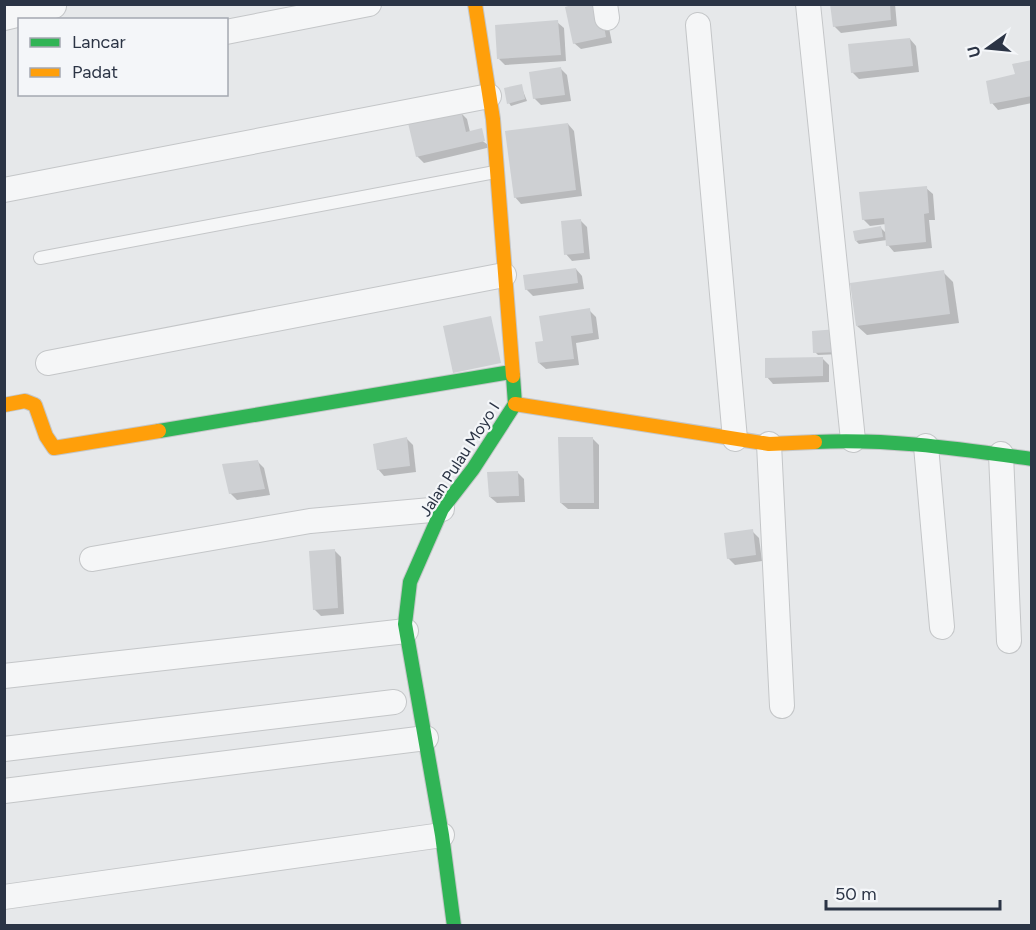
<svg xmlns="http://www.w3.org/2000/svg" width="1036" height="930" font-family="Figtree,sans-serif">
  <rect width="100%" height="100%" fill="#e6e8ea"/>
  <g fill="#0003">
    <path d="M832,4H895L897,26L841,33L834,26Z"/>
    <path d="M605,8L612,43L581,49L574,43Z"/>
    <path d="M557,22L564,28L566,61L505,65L499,59Z"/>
    <path d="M910,39L916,46L919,72L859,79L852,72Z"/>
    <path d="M1032,62V103L998,110L992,103Z"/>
    <path d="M561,69L567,75L571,101L541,105L534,98Z"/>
    <path d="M521,86L527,101L511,106L509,103Z"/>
    <path d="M460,112L467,119L470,132L491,147L424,163L417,156Z"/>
    <path d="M568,124L574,131L582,196L521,204L515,197Z"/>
    <path d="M926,188L933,194L935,220H929L932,248L894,252L888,245L887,240L859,244L856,241L881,228L887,234L886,224L870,226L863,219Z"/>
    <path d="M581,221L587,227L590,259L572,261L566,254Z"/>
    <path d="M576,269L582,276L584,289L533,296L526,289Z"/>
    <path d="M943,272L953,282L959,323L867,335L857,326Z"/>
    <path d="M589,310L596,317L599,339L576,343L579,365L546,369L539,363Z"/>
    <path d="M814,332L841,354L818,355L815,352Z"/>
    <path d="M822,358L829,365V382L773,384L767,377Z"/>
    <path d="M592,438L599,445V509H568L561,503Z"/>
    <path d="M407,439L413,445L416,472L384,476L378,469Z"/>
    <path d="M257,461L264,468L270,495L237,500L230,493Z"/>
    <path d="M517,472L524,479L525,502L497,503L490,497Z"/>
    <path d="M752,531L759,538L762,561L735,565L728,558Z"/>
    <path d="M335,551L341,557L344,614L321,616L314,609Z"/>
  </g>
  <g fill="#ced0d3">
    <path d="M575,4H600L606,37L573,44L565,7Z"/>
    <path d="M830,4H890L891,20L833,27Z"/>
    <path d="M558,20L561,55L497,59L495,25Z"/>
    <path d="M910,38L913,66L851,73L848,44Z"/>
    <path d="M1032,60V96L990,104L986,81L1015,74L1012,64Z"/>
    <path d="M561,67L565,95L533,99L529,72Z"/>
    <path d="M522,84L525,99L507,104L504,88Z"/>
    <path d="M461,110L466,132L482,128L485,141L416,157L408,123Z"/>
    <path d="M568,123L576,190L514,198L505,131Z"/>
    <path d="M927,186L929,213L924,214L926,242L886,246L884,218L862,220L859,192Z"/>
    <path d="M581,219L584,253L564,255L561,221Z"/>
    <path d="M881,226L883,237L855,241L853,231Z"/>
    <path d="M576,268L578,283L525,290L523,275Z"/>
    <path d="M944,270L950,314L856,326L850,283Z"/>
    <path d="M590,308L593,333L571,336L574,359L538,363L535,342L543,341L539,316Z"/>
    <path d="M491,316L501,363L453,373L443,326Z"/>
    <path d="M838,329L839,352L813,353L812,331Z"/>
    <path d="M823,357V376L765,378V358Z"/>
    <path d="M407,437L410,466L377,470L373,444Z"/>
    <path d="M558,437H593L594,503H560Z"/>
    <path d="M258,460L265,489L229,494L222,464Z"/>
    <path d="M518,471L519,496L489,497L487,472Z"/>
    <path d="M753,529L756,555L727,559L724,533Z"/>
    <path d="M335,549L338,608L313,610L309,551Z"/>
  </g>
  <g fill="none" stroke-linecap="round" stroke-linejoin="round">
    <defs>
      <path id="lane" d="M40,258L495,172"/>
      <g id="street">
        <path d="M605,4L607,18"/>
        <path d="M808,4L853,440"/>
        <path d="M4,18L54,6"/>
        <path d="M698,25L735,439"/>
        <path d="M226,32L369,4"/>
        <path d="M4,190L489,96"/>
        <path d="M48,363L504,275"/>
        <path d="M769,444L782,706"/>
        <path d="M926,446L942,627"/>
        <path d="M1001,454L1009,641"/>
        <path d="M92,559L310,521L442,509"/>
        <path d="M4,676L406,631"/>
        <path d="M4,749L394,702"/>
        <path d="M4,791L426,738"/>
        <path d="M4,897L442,835"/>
      </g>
      <g id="fast">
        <path d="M159,431L511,372"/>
        <path d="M815,442C888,438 960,449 1032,459"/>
        <path d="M454,926L442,835L405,624L410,582L442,509L473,469L515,404L513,376"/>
      </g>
      <g id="slow">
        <path d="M475,4L493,119L513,376"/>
        <path d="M515,404L769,444L815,442"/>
        <path d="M4,405L25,401L35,405L46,436L54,448L159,431"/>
      </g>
    </defs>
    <use href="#lane" stroke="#c4c6c8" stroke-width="14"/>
    <use href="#street" stroke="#c4c6c8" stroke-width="26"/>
    <use href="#fast" stroke="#c4c6c8" stroke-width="16"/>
    <use href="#slow" stroke="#c4c6c8" stroke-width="16"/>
    <use href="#lane" stroke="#f5f6f7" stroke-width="12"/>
    <use href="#street" stroke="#f5f6f7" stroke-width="24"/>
    <use href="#fast" stroke="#30b455" stroke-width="14"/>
    <use href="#slow" stroke="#ff9f0a" stroke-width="14"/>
  </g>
  <g text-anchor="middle" stroke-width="4.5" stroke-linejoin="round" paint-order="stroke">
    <g font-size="16" fill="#2b3445" stroke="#f4f6f9">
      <text transform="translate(459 459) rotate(-57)" y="6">Jalan Pulau Moyo I</text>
    </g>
  </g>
  <rect width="1036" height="930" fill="none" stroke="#2b3445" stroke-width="12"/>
  <rect x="18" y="18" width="210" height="78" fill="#f4f6f9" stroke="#a4a8b1" stroke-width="1.5"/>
  <rect x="30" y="38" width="30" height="9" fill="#30b455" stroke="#a4a8b1" stroke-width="1.5"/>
  <text x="72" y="48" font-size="18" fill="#2b3445">Lancar</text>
  <rect x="30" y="68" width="30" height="9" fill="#ff9f0a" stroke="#a4a8b1" stroke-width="1.5"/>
  <text x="72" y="78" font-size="18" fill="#2b3445">Padat</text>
  <g transform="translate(988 48) rotate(255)" stroke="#f4f6f9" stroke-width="4.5" paint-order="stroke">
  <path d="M0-4.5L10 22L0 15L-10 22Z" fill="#2b3445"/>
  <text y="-9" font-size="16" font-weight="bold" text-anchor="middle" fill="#2b3445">U</text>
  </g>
  <path d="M826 900v9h174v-9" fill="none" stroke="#2b3445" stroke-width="3"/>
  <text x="835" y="900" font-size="18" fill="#2b3445" stroke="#f4f6f9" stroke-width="4.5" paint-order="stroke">50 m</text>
</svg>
